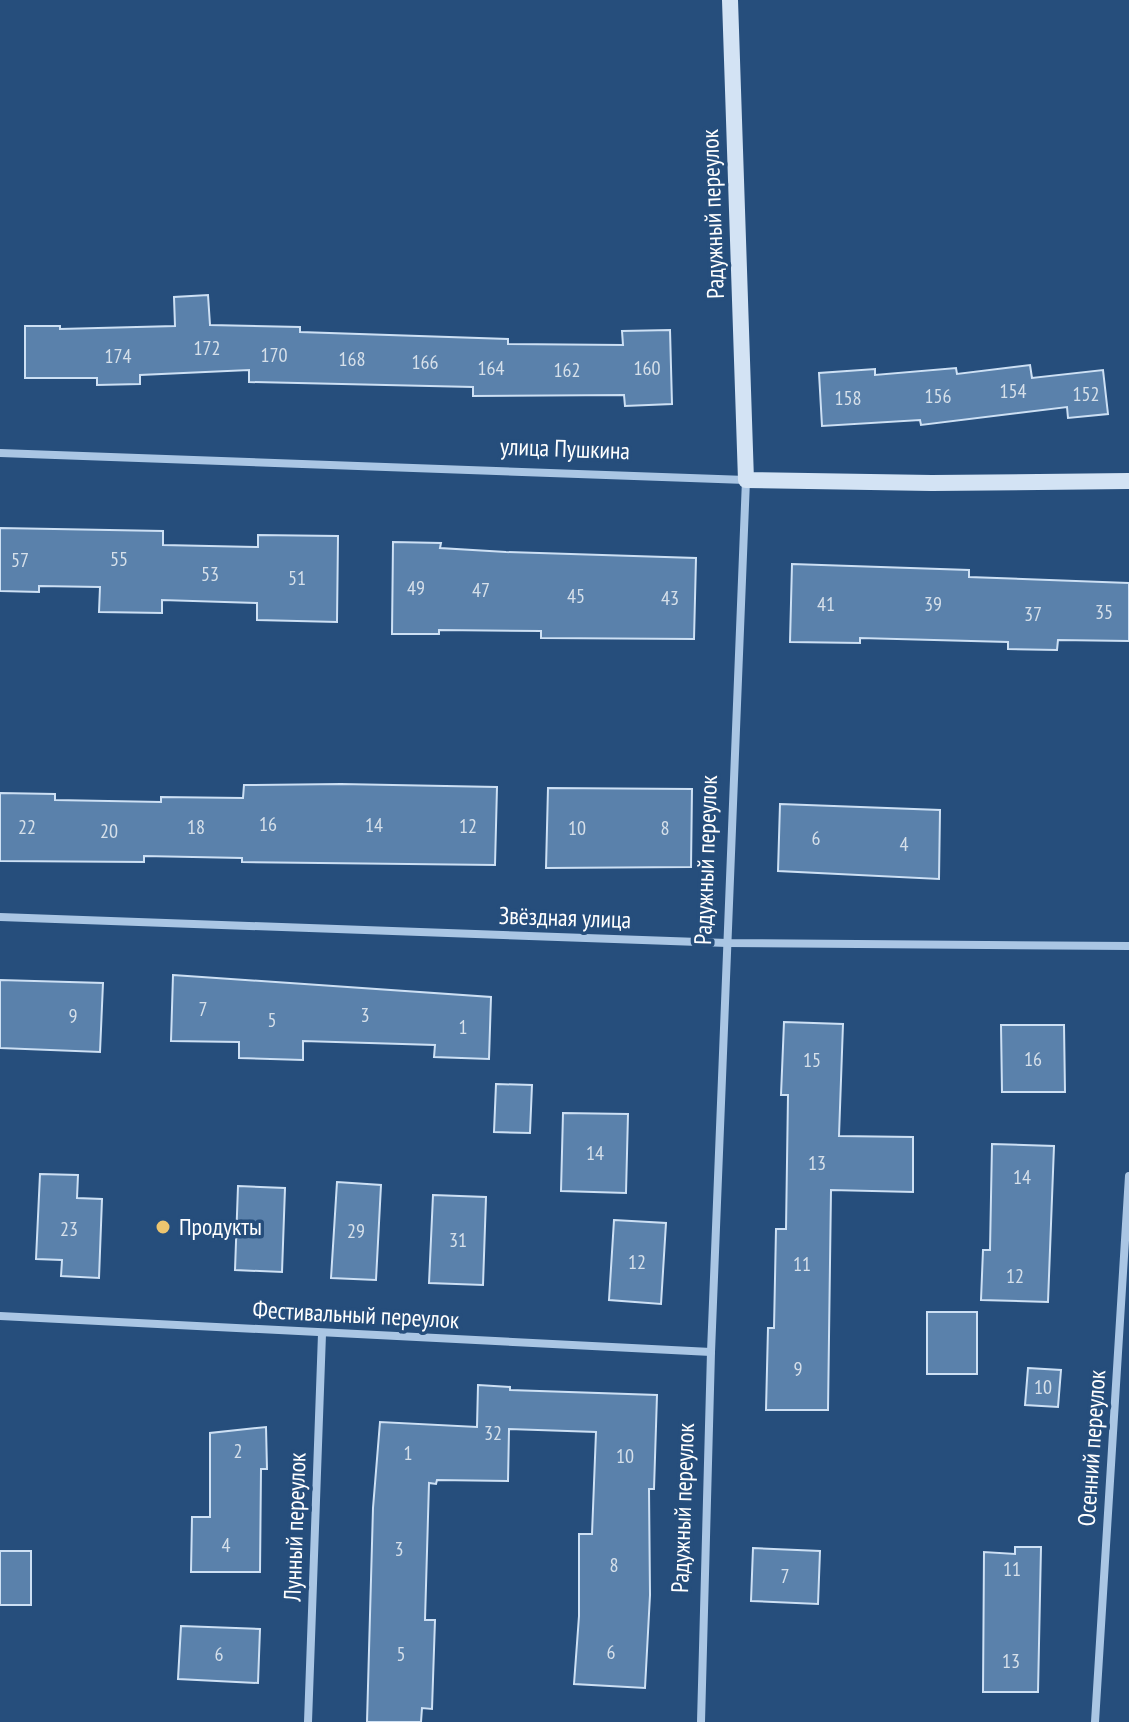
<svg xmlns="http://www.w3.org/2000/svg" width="1129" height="1722" font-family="'PT Sans Narrow',sans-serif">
  <rect width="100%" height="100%" fill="#264e7c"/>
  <g fill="#5a81ab" stroke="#cde0f4" stroke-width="2">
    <path d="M208,295L210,325L300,327V332L508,339V344L623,345L622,331L670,330L672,404L625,406L624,395L473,396V387L249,382V370L140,375V384L97,385V378H25V326H60V329L175,326L174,297Z"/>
    <path d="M1030,365L1032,378L1103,370L1108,414L1068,418L1067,407L921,425L920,420L822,426L819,373L875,369V375L956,368L957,374Z"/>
    <path d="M0,528L163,531V545L258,547V535L338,536L337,622L257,620V603L162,600V613L99,612L100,587L39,586V592L0,591Z"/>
    <path d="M393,542L441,543L440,548L506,552L696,558L694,639L541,638V631L439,630V634H392Z"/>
    <path d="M792,564L969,570V577L1129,583V641L1058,640L1057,650L1008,649V642L860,638V643L790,642Z"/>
    <path d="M341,784L497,787L495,865L242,862V858L144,856V862L0,861V793L55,794V800L161,802V797L243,798L244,785Z"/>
    <path d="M548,788L692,789L691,867L546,868Z"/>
    <path d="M780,804L940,810L939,879L778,871Z"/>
    <path d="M173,975L491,997L489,1059L434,1057L435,1045L303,1041V1060L239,1058V1042L171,1041Z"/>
    <path d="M0,980L103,983L100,1052L0,1048Z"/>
    <path d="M784,1022L843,1024L839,1136L913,1137V1192L831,1190L828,1410H766L768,1328H774L776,1229H786L788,1095H781Z"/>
    <path d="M1001,1025H1064L1065,1092H1002Z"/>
    <path d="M496,1084L532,1085L530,1133L494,1132Z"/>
    <path d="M563,1113L628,1114L626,1193L561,1191Z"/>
    <path d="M992,1144L1054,1146L1048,1302L981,1300L983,1250H990Z"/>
    <path d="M40,1174L78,1175L77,1198L102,1199L99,1278L61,1276L62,1260L36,1259Z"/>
    <path d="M337,1182L381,1185L376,1280L331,1278Z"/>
    <path d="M238,1186L285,1188L282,1272L235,1270Z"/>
    <path d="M433,1195L486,1197L483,1285L429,1283Z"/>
    <path d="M614,1220L666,1223L661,1304L609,1300Z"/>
    <rect x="927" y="1312" width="50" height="62"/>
    <path d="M1028,1368L1061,1370L1058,1407L1025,1405Z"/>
    <path d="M478,1385L510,1387V1390L657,1395L654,1489H649L650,1595L645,1688L574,1684L579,1616V1534H592L596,1432L509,1429L508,1481L437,1480L436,1484L429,1483L425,1620H435L432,1709L422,1708L421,1722H367L373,1508L380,1422L477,1427Z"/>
    <path d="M266,1427L267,1469H261L260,1572H191L192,1517H210V1433Z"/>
    <path d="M1015,1547H1041L1038,1692H983L984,1552L1015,1554Z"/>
    <path d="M753,1548L820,1551L818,1604L751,1601Z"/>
    <rect x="0" y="1551" width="31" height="54"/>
    <path d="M181,1626L260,1629L258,1683L178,1679Z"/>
  </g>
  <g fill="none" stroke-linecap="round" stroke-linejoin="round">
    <g stroke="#aac6e4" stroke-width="8">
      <path d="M0,453L746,480L711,1352L701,1722"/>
      <path d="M0,917L727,943L1129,946"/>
      <path d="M0,1316L711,1352"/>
      <path d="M308,1722L322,1334"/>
      <path d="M1095,1722L1129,1176"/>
    </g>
    <path stroke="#d3e3f4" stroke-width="16" d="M730,0L746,480L932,483L1129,481"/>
  </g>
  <circle fill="#edc56f" stroke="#264e7c" stroke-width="3" cx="163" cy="1227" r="8"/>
  <g text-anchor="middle" stroke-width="7" stroke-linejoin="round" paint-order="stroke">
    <g font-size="20" fill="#d6e0ea">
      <text x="207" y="355">172</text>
      <text x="274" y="362">170</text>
      <text x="118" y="363">174</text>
      <text x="352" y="366">168</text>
      <text x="425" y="369">166</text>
      <text x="491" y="375">164</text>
      <text x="647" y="375">160</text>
      <text x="567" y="377">162</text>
      <text x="1013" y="398">154</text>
      <text x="1086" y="401">152</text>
      <text x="938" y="403">156</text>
      <text x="848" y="405">158</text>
      <text x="119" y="566">55</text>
      <text x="20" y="567">57</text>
      <text x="210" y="581">53</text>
      <text x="297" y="585">51</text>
      <text x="416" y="595">49</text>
      <text x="481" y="597">47</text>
      <text x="576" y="603">45</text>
      <text x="670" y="605">43</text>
      <text x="826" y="611">41</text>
      <text x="933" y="611">39</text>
      <text x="1104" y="619">35</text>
      <text x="1033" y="621">37</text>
      <text x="268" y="831">16</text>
      <text x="374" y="832">14</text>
      <text x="468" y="833">12</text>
      <text x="27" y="834">22</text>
      <text x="196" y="834">18</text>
      <text x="577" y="835">10</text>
      <text x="665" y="835">8</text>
      <text x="109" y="838">20</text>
      <text x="816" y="845">6</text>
      <text x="904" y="851">4</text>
      <text x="203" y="1016">7</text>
      <text x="365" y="1022">3</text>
      <text x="73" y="1023">9</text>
      <text x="272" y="1027">5</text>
      <text x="463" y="1034">1</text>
      <text x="1033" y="1066">16</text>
      <text x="812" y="1067">15</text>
      <text x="595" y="1160">14</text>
      <text x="817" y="1170">13</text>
      <text x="1022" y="1184">14</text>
      <text x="69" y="1236">23</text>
      <text x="356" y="1238">29</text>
      <text x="458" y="1247">31</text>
      <text x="637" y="1269">12</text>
      <text x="802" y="1271">11</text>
      <text x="1015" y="1283">12</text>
      <text x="798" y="1376">9</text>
      <text x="1043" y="1394">10</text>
      <text x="493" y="1440">32</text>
      <text x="238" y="1458">2</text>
      <text x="408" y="1460">1</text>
      <text x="625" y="1463">10</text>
      <text x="226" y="1552">4</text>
      <text x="399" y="1556">3</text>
      <text x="614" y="1572">8</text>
      <text x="1012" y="1576">11</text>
      <text x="785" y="1583">7</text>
      <text x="611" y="1659">6</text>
      <text x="219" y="1661">6</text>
      <text x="401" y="1661">5</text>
      <text x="1011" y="1668">13</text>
    </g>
    <g font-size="24" fill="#fff" stroke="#264e7c">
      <text transform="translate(713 214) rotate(-92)" y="8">Радужный переулок</text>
      <text transform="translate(565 449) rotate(2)" y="8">улица Пушкина</text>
      <text transform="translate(706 860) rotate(-88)" y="8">Радужный переулок</text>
      <text transform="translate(565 918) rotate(2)" y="8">Звёздная улица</text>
      <text transform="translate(356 1315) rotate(3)" y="8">Фестивальный переулок</text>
      <text transform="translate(1092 1448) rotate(-86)" y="8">Осенний переулок</text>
      <text transform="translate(683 1508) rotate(-88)" y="8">Радужный переулок</text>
      <text transform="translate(295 1527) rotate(-88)" y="8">Лунный переулок</text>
    </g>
    <g font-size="24" fill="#fff" stroke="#264e7c" text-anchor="start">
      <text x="179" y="1235">Продукты</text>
    </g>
  </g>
</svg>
